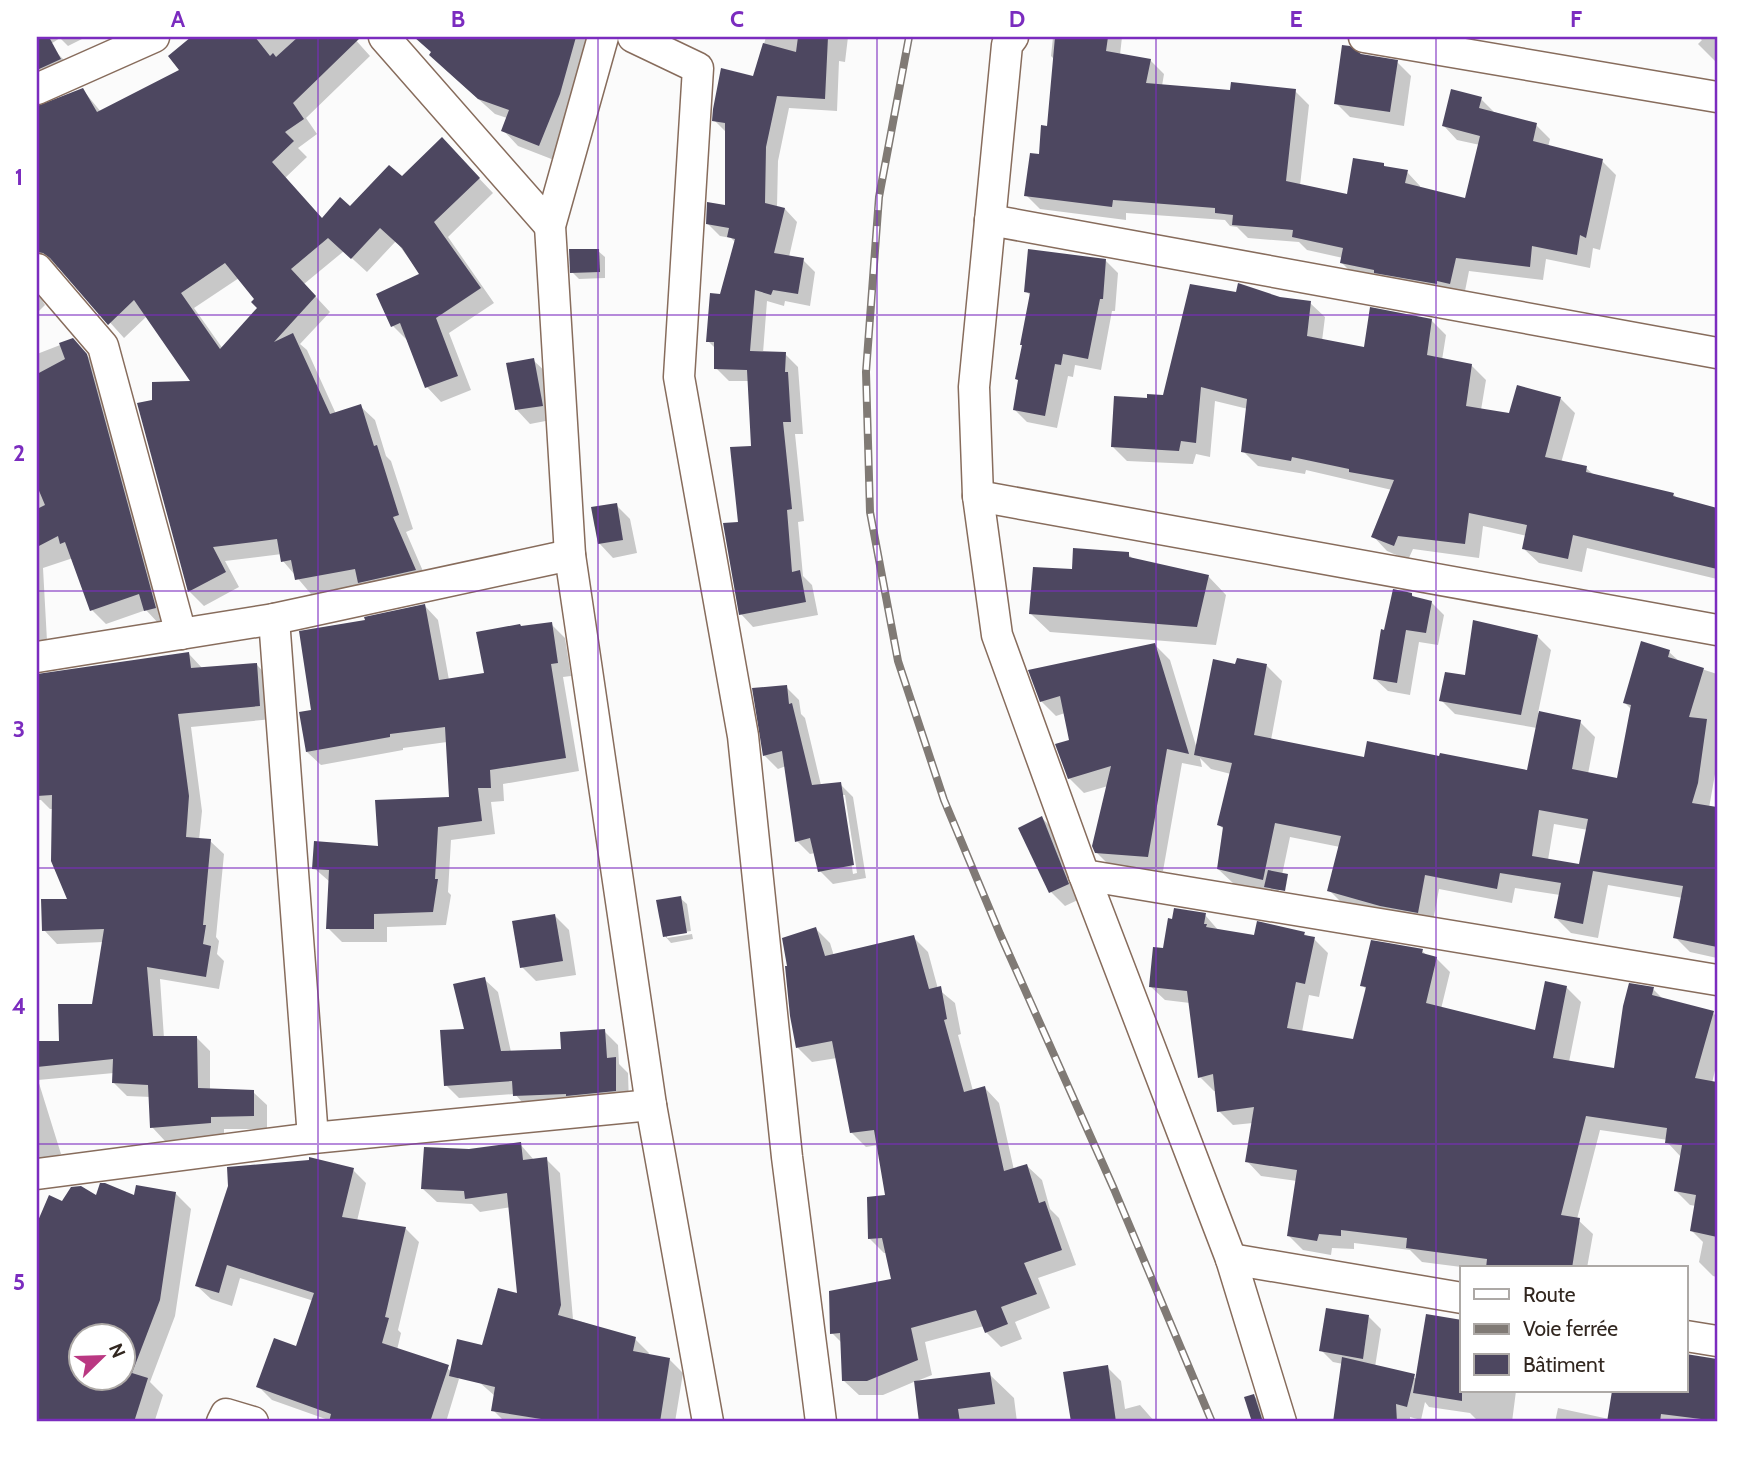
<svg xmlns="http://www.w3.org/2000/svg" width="1754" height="1459" font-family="Cabin,sans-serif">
  <rect width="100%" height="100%" fill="#fbfbfb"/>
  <g fill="#0003" fill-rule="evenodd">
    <path d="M37,37H86L68,46L60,38L37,53Z"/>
    <path d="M194,37H256L258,39L260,37H353L370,56L306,118L317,134L298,148L307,157L285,178L322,220L350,209L402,179L456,154L493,193L448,237L494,303L449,333L471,390L441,402L427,387L407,340L393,326L421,275L396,241L367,272L344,251L304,284L330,312L300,344L307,350L336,414L360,406L375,420L386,456L391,461L413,529L406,532L429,585L374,597L362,584L311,594L283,561L282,554L225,561L239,587L204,606L189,591L139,404L154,401L194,383L147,316L124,338L61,268L50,266L37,274V108L83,90L101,112L182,71L170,56ZM239,278L256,299L259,308L223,349L194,308Z"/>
    <path d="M415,37H592L554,160L518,146L503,130L507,118L495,114L446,70L433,53Z"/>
    <path d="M766,37H848L845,62L839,61L837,111L789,108L778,161L777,207L785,209L797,222L789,257L803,260L815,272L810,306L785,301L784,306L767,301L763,353L785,354L798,367L803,434H795L804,521L798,522L803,576L812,585L818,615L753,627L741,614L740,524L753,447L749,381H729L716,368V349L708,341L736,243L731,238L720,236L708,224L727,207V133L714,120L754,78Z"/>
    <path d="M1053,37H1122L1120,55L1150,60L1164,74L1162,86L1232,92L1295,91L1309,105L1300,186L1349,196L1383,165L1387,169L1407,172L1420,186V189L1466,200L1480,145L1457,140L1444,126L1481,99L1494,112L1536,125L1550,139L1548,147L1602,161L1616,175L1600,250L1593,248L1590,268L1546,259L1543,280L1469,271L1464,296L1355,276L1342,263L1343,258L1307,250L1299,242L1248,238L1237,227L1230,226L1225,220L1126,213V220L1040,209L1026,195L1049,128L1055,60L1051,56Z"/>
    <path d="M1698,37H1717V63L1698,44L1702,40Z"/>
    <path d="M55,51L69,65L37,94V66Z"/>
    <path d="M1360,56L1397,62L1411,76L1404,126L1350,117L1336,103Z"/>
    <path d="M598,251L605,257V278L579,279L572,272Z"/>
    <path d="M1106,261L1118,273L1115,311H1112L1101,370L1075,365L1073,377L1068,376L1057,428L1027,422L1014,409L1031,296L1026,291Z"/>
    <path d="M37,292L45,305L37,313Z"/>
    <path d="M1279,299L1310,303L1325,317L1322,341L1366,349L1431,320L1446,335L1442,360L1471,365L1486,380L1481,410L1511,415L1518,387L1561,399L1575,413L1561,463L1586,468L1594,475L1673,494L1677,498L1717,509V579L1587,548L1582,572L1539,563L1524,549L1527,536L1483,526L1479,558L1413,549L1408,560L1387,551L1373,536L1392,490L1306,470L1305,474L1258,466L1243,451L1248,409L1215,401L1210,457L1196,454L1193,464L1127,461L1113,447L1148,399L1164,397Z"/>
    <path d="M73,340L101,371L169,622L160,625L146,610L106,624L92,610L73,558L43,568L47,641L37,642V456L44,453L37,438V354Z"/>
    <path d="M533,360L548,374L556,419L530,424L516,409Z"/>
    <path d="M616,505L630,519L637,553L613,558L599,543Z"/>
    <path d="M1128,554L1134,560L1208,576L1226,595L1216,645L1050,632L1031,614L1074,571Z"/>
    <path d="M1411,594L1416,599L1431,602L1444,615L1438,645L1419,642L1410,695L1388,691L1374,678L1385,632Z"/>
    <path d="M425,606L438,620L449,680L486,675L522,628L551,624L565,638L571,676L563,677L579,771L503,784L504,801L491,802L495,834L451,840L448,892L451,895L446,925L387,927V942H342L328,928L330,882L314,868L380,848L451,798L447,742L403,748V750L321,765L307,752L313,711L367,622Z"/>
    <path d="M1537,636L1551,650L1538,713L1580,722L1595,737L1588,774L1618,780L1632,710L1625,703L1669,652L1680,662L1717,674V763L1709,808L1717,809V958L1690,952L1675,937L1683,898L1608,885L1598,938L1571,933L1556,918L1560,895L1515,888L1512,903L1439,889L1432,927L1344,905L1329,890L1340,847L1290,837L1278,894L1234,884L1218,869L1225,830L1219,825L1231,774L1211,769L1200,758L1202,767L1182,763L1163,871L1112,868L1096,852L1108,786L1084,793L1069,778L1071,741L1065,713L1056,716L1041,701L1155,645L1170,660L1197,749L1237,666H1267L1282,681L1271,740L1365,759L1529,773L1537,728L1455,714L1441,700L1467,677ZM1554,824L1588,830L1581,866L1548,860Z"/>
    <path d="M189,654L203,669L257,665L270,679L273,719L191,727L202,811L199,840L210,841L224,854L216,937L219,941L217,954L224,961L219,989L160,979L164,1038H197L210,1051V1090L253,1092L267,1105V1129H224V1136L165,1141L152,1127L151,1097L127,1096L113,1082L114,1073L38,1080L61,1154L37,1163V1043L61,1042L94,1006L104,942L57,944L44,930L69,901L53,809H50L41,800H37V675Z"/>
    <path d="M786,687L799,700L801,714L805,718L821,785L840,784L853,797L866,878L833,884L820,871L815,853L810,854L797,841L786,766L778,769L764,755ZM841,795H845L857,873L853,874Z"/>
    <path d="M1042,818L1056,832L1082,898L1065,906L1051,892Z"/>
    <path d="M680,898L687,904L691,931L667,935V938L692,934L693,939L671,943L665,936Z"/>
    <path d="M1205,915L1219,931L1255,937L1304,934L1314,939L1328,953L1319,997L1309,995L1302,1032L1355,1041L1367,990L1362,985L1422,951L1428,956L1436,958L1450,972L1441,1009L1536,1032L1566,987L1581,1002L1569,1062L1616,1070L1653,989L1664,1000L1713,1013L1717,1017V1062L1712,1083L1717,1084V1277L1713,1276L1699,1262L1703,1242L1692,1231L1696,1206L1690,1205L1676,1191L1681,1157L1667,1142L1668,1140L1600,1130L1577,1219L1593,1234L1587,1268H1469L1422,1262L1410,1250L1354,1243V1249L1332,1248L1331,1255L1303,1250L1289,1236L1297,1181L1261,1176L1247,1161L1253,1123L1233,1125L1219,1111L1216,1091H1214L1200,1077L1190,1003L1165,1000L1150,986L1165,950Z"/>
    <path d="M555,916L569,930L576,975L536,981L522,967Z"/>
    <path d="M816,929L830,943L834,956L913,937L928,952L938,989L955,1003L961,1034L958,1035L973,1091L985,1088L999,1103L1014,1170L1027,1166L1042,1180L1050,1209L1059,1218L1076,1265L1038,1278L1050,1308L1015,1322L1022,1339L1001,1347L986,1332L984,1326L925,1342L932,1375L917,1381L989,1374L1014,1398L1017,1422H921L916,1381L883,1395H859L844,1381L842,1343L832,1333L893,1281L887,1253H884L869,1238L887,1197L878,1145L866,1147L851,1132L837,1058L812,1062L798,1048Z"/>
    <path d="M484,979L498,992L511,1052L563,1050L604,1031L618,1045L619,1064L628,1073L629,1104L528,1109L515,1094L459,1098L446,1085Z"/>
    <path d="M520,1144L534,1160L546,1159L560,1173L573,1319L635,1339L649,1353L648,1355L669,1359L683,1373L675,1422H505L493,1410L495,1396L479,1382L519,1296L511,1207L480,1212L472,1204L437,1202L423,1189L469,1151Z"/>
    <path d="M353,1170L366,1183L357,1221L406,1229L419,1242L398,1330L401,1333L397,1350L445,1366L459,1379L446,1422H334L272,1400L258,1386L297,1349L314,1301L240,1278L232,1306L211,1299L197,1286Z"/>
    <path d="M175,1193L191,1209L175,1316L150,1382L163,1395L155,1420L163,1422H37V1227L50,1198L63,1204L96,1198ZM80,1336H122V1378H80Z"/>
    <path d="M1369,1317L1381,1329L1375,1367L1462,1391H1516L1512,1422H1479L1470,1413L1429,1407L1425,1402L1421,1420L1410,1417V1422H1335L1343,1364L1333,1362L1321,1350Z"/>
    <path d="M1686,1356L1717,1360V1422H1555L1558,1408L1609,1419L1614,1391H1686Z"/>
    <path d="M1107,1367L1121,1381L1125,1409L1140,1405L1155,1422H1053L1072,1420Z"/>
    <path d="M1254,1396L1268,1410L1271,1422H1254L1246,1398Z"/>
  </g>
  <g fill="#4d4760" fill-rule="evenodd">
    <path d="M37,37H49L61,59L37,70Z"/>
    <path d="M191,37H255L270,56L273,53L276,57L298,37H361L293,103L304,119L285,132L294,141L272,162L322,218L340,197L350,206L389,165L402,176L442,137L480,178L434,222L481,288L436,318L458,376L425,388L400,323L391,327L376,294L419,274L402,248L380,228L351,259L328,238L291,269L316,296L274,342L293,333L330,414L361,404L374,446L377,445L399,515L393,517L416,570L358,583L355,569L295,580L291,560L281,562L277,539L213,547L226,572L188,592L137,403L152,400V382L190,381L134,300L108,325L50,258L43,253L37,252V106L83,88L97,112L179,70L168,56ZM225,263L254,299L251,302L257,308L220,349L181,293Z"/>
    <path d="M414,37H576L560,94L539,146L501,131L509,110L478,99L429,55L431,52Z"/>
    <path d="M798,37H828L825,99L777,96L766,147L765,203L785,208L774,253L804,258L798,294L773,290L771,295L755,290L750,351L786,352L785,372H788L791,422H783L792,509L787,510L792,572L800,570L806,602L739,615L723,523L738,522L730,447L751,446L747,370L714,369V342H706L710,293L720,294L735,239L727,237L729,228L706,224L707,202L725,205V123L712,121L713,109L721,68L753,76L763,43L796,52Z"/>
    <path d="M1055,37H1108L1106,51L1151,59L1146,83L1230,90L1231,82L1296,89L1286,181L1347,194L1353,158L1384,163V166L1408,170L1405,183L1465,198L1480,136L1442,126L1451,89L1482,97L1479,108L1537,123L1533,141L1603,159L1586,238L1580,235L1577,255L1532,246L1530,267L1456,258L1450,284L1437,281V284L1374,273V270L1340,263L1343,248L1292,237L1293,230L1232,225L1233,215L1215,213V208L1113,200L1112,207L1024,196L1030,153L1039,154L1041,125L1047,126Z"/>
    <path d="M1342,45L1350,46L1361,54L1398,60L1390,112L1334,104Z"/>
    <path d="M569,249H599L600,272L570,273Z"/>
    <path d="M1028,249L1106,259L1103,299H1100L1088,359L1063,354L1061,365L1055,364L1045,416L1013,410L1018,380L1015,379L1022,345H1020L1030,293L1024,292Z"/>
    <path d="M1238,283L1280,297L1311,301L1307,336L1364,347L1370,307L1432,319L1427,355L1472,364L1466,406L1509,413L1517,385L1561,397L1545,457L1587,466L1586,472L1674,493L1673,496L1717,508V569L1573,535L1568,559L1522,549L1527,525L1469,513L1465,544L1398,536L1394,546L1371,537L1394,480L1349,472V469L1292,457L1291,461L1241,452L1247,399L1201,387L1196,443L1181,441L1179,451L1111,447L1114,396L1147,398V394L1163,395L1190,284L1236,292Z"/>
    <path d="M73,338L87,354L156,608L144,611L139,594L90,611L65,542L60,544L58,536L37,547V509L45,505L37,486V374L65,359L59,343Z"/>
    <path d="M534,358L543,406L515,410L506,363Z"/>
    <path d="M617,503L623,540L598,544L591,507Z"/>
    <path d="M1073,548L1129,552V557L1209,575L1197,627L1029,614L1033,567L1072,569Z"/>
    <path d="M1393,589L1412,593V596L1432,601L1426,633L1406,630L1397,683L1373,679L1381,629L1384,630Z"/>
    <path d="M425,604L439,680L484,673L476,632L520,624L521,626L552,622L558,663L551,664L566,758L490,770L491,788H478L482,821L438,827L435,879H438L433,912L374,914V929H326L329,870L312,869L314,841L378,846L375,800L449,797L445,727L390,734V737L306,752L299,712L311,710L299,631L365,620L364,617Z"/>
    <path d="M1473,620L1538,635L1521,715L1439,701L1445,672L1465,675Z"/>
    <path d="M1641,641L1670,650L1668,657L1704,668L1689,717L1707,719L1698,783L1692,803L1717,807V947L1673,938L1683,886L1593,871L1583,924L1554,918L1561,883L1500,873L1497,889L1425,875L1418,913L1380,906L1327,891L1341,836L1275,823L1263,880L1217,869L1223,827L1217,825L1232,763L1194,755L1213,659L1235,664L1237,658L1267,664L1254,735L1364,757L1367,741L1439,756L1440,753L1527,770L1539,711L1581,720L1572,769L1617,778L1631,705L1623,703ZM1539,810L1588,819L1579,864L1532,856Z"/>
    <path d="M1155,643L1189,754L1167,749L1148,857L1095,853L1092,846L1111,766L1068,779L1055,744L1069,740L1060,696L1040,702L1028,670Z"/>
    <path d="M189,652L191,668L257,663L260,706L178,714L189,796L186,837L211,839L203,925H206L203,944L211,946L206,977L147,967L153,1036H197L198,1088L254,1090V1116L211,1117V1123L150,1128L148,1085L112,1083L113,1059L37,1067V1041H59L58,1004H92L104,929L42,931L41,899H67L51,861L52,795L37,796V674Z"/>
    <path d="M787,685L789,704L792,703L812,785L841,782L854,865L818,872L810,838L795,842L782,751L763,756L752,688Z"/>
    <path d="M1042,816L1069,884L1049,893L1018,828Z"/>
    <path d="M1268,870L1288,874L1285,891L1264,887Z"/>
    <path d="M681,896L687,933L663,937L656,900Z"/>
    <path d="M1174,908L1206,913L1204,924H1207L1206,927L1254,935L1257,921L1305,932L1304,935L1315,937L1305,984L1296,982L1287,1028L1353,1039L1366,987L1360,986L1371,940L1423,949L1422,953L1437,957L1426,1003L1535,1030L1545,981L1567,986L1553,1058L1614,1068L1623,1006L1629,983L1654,987L1652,995L1714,1011L1695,1078L1717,1082V1237L1690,1231L1696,1195L1674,1191L1682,1145L1665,1143L1667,1128L1586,1116L1561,1215L1580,1218L1572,1268H1486L1487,1259L1406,1248L1407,1238L1341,1230V1236L1319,1234L1317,1241L1287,1236L1297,1170L1245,1162L1254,1107L1217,1112L1213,1074L1198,1078L1187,991L1149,987L1153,947L1163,948L1168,918L1172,919Z"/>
    <path d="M555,914L563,961L520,968L512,921Z"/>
    <path d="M816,927L825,956L914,935L929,989L941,986L947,1019L944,1020L964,1092L985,1086L1004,1171L1027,1164L1039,1203L1045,1201L1062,1250L1024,1263L1037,1294L1001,1307L1008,1324L985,1333L976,1310L911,1328L918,1360L867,1381H842L840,1333L830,1334L829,1291L891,1279L882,1238L868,1239L867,1197L885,1195L874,1130L850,1133L832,1041L796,1048L790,1016L785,966H787L782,938Z"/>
    <path d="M485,977L501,1051L561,1049L560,1032L605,1029L607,1058L616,1057V1091L566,1096V1094L513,1096L512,1081L444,1086L440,1030L464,1029L453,984Z"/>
    <path d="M521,1142L523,1160L547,1157L561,1305L558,1315L636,1337L633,1351L670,1358L660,1422H560L491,1411L495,1387L449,1376L457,1339L482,1345L498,1288L517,1293L507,1193L465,1199L464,1191L421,1189L424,1147L469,1149Z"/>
    <path d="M309,1157L354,1168L342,1217L406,1227L385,1317L389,1318L382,1343L449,1365L430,1422H329L331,1414L256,1387L274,1338L296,1346L314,1293L227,1265L219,1293L195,1286L228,1186L227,1167L309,1160Z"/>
    <path d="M100,1183H105L134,1195L136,1185L176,1192L160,1300L132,1373L148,1378L134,1422H51L37,1420V1223L49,1195L62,1201L71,1187L81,1186L96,1195ZM80,1336H122V1378H80Z"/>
    <path d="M1326,1308L1369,1315L1363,1359L1319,1351Z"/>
    <path d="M1426,1314L1462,1320V1401L1413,1393Z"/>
    <path d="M1686,1354L1717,1359V1421L1661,1414L1660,1422H1607L1612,1391H1686Z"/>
    <path d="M1342,1357L1415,1374L1407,1407L1396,1404L1397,1422H1333Z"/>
    <path d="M1108,1365L1116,1422H1071L1063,1372Z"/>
    <path d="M990,1372L995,1404L958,1409L960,1422H919L914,1381Z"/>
    <path d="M1254,1394L1263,1422H1252L1244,1397Z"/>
  </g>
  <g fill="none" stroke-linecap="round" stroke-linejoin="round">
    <defs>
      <g id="minor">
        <path d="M384,37L550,226"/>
        <path d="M603,37L550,226L570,555L651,1105L708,1422"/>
        <path d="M633,37L698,68L679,377L743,736L787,1157L821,1422"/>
        <path d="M1013,37L1007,45L974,387L978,496L997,635L1084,875L1231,1259L1281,1422"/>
        <path d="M1364,37L1717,97"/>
        <path d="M37,89L154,37"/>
        <path d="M990,220L1717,353"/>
        <path d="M37,269L103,346L181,634"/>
        <path d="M978,496L1717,630"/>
        <path d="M274,619L313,1138"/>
        <path d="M37,657L274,619L570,555"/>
        <path d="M1084,875L1717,980"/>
        <path d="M37,1174L313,1138L651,1105"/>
        <path d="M1231,1259L1462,1298"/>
        <path d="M1686,1336L1717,1341"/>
        <path d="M222,1422L226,1414L253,1422"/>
      </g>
    </defs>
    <use href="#minor" stroke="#876c5c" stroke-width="33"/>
    <use href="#minor" stroke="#fff" stroke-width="30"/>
    <defs>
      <path id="rail" d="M909,37L879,197L866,372L870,512L898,661L944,800L1000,934L1114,1189L1212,1422"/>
    </defs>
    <use href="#rail" stroke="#807a75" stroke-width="8"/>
    <use href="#rail" stroke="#fff" stroke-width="5" stroke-dasharray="16" stroke-linecap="butt"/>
  </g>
  <path fill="none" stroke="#7b2cbf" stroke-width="2" stroke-opacity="0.55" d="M318,37V1422M598,37V1422M877,37V1422M1156,37V1422M1436,37V1422M37,315H1717M37,591H1717M37,868H1717M37,1144H1717"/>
  <rect width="1754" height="1459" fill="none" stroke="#ffffff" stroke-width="77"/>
  <rect x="1460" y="1266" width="228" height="126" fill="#ffffff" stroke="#ada9a6" stroke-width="2"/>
  <rect x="1474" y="1289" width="35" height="10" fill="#ffffff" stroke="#ada9a6" stroke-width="2"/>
  <text x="1523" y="1302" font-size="21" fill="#322720">Route</text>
  <rect x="1474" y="1324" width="35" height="10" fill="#807a75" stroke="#ada9a6" stroke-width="2"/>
  <text x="1523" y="1336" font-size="21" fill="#322720">Voie ferrée</text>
  <rect x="1474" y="1354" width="35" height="21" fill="#4d4760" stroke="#ada9a6" stroke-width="2"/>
  <text x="1523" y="1372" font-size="21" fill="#322720">Bâtiment</text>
  <g transform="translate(102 1357) rotate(67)"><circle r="33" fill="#ffffff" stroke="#ada9a6" stroke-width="2"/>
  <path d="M0-5L12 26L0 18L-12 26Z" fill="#ba3882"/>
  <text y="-10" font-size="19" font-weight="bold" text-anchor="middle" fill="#322720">N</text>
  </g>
  <rect x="38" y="38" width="1678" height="1382" fill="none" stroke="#7b2cbf" stroke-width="2.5"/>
  <g font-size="23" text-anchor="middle" font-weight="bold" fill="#7b2cbf">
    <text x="178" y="27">A</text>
    <text x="458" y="27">B</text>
    <text x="737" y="27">C</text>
    <text x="1017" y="27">D</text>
    <text x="1296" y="27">E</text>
    <text x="1576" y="27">F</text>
    <text x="19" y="185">1</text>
    <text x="19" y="461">2</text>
    <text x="19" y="737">3</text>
    <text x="19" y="1014">4</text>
    <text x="19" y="1290">5</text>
  </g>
</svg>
